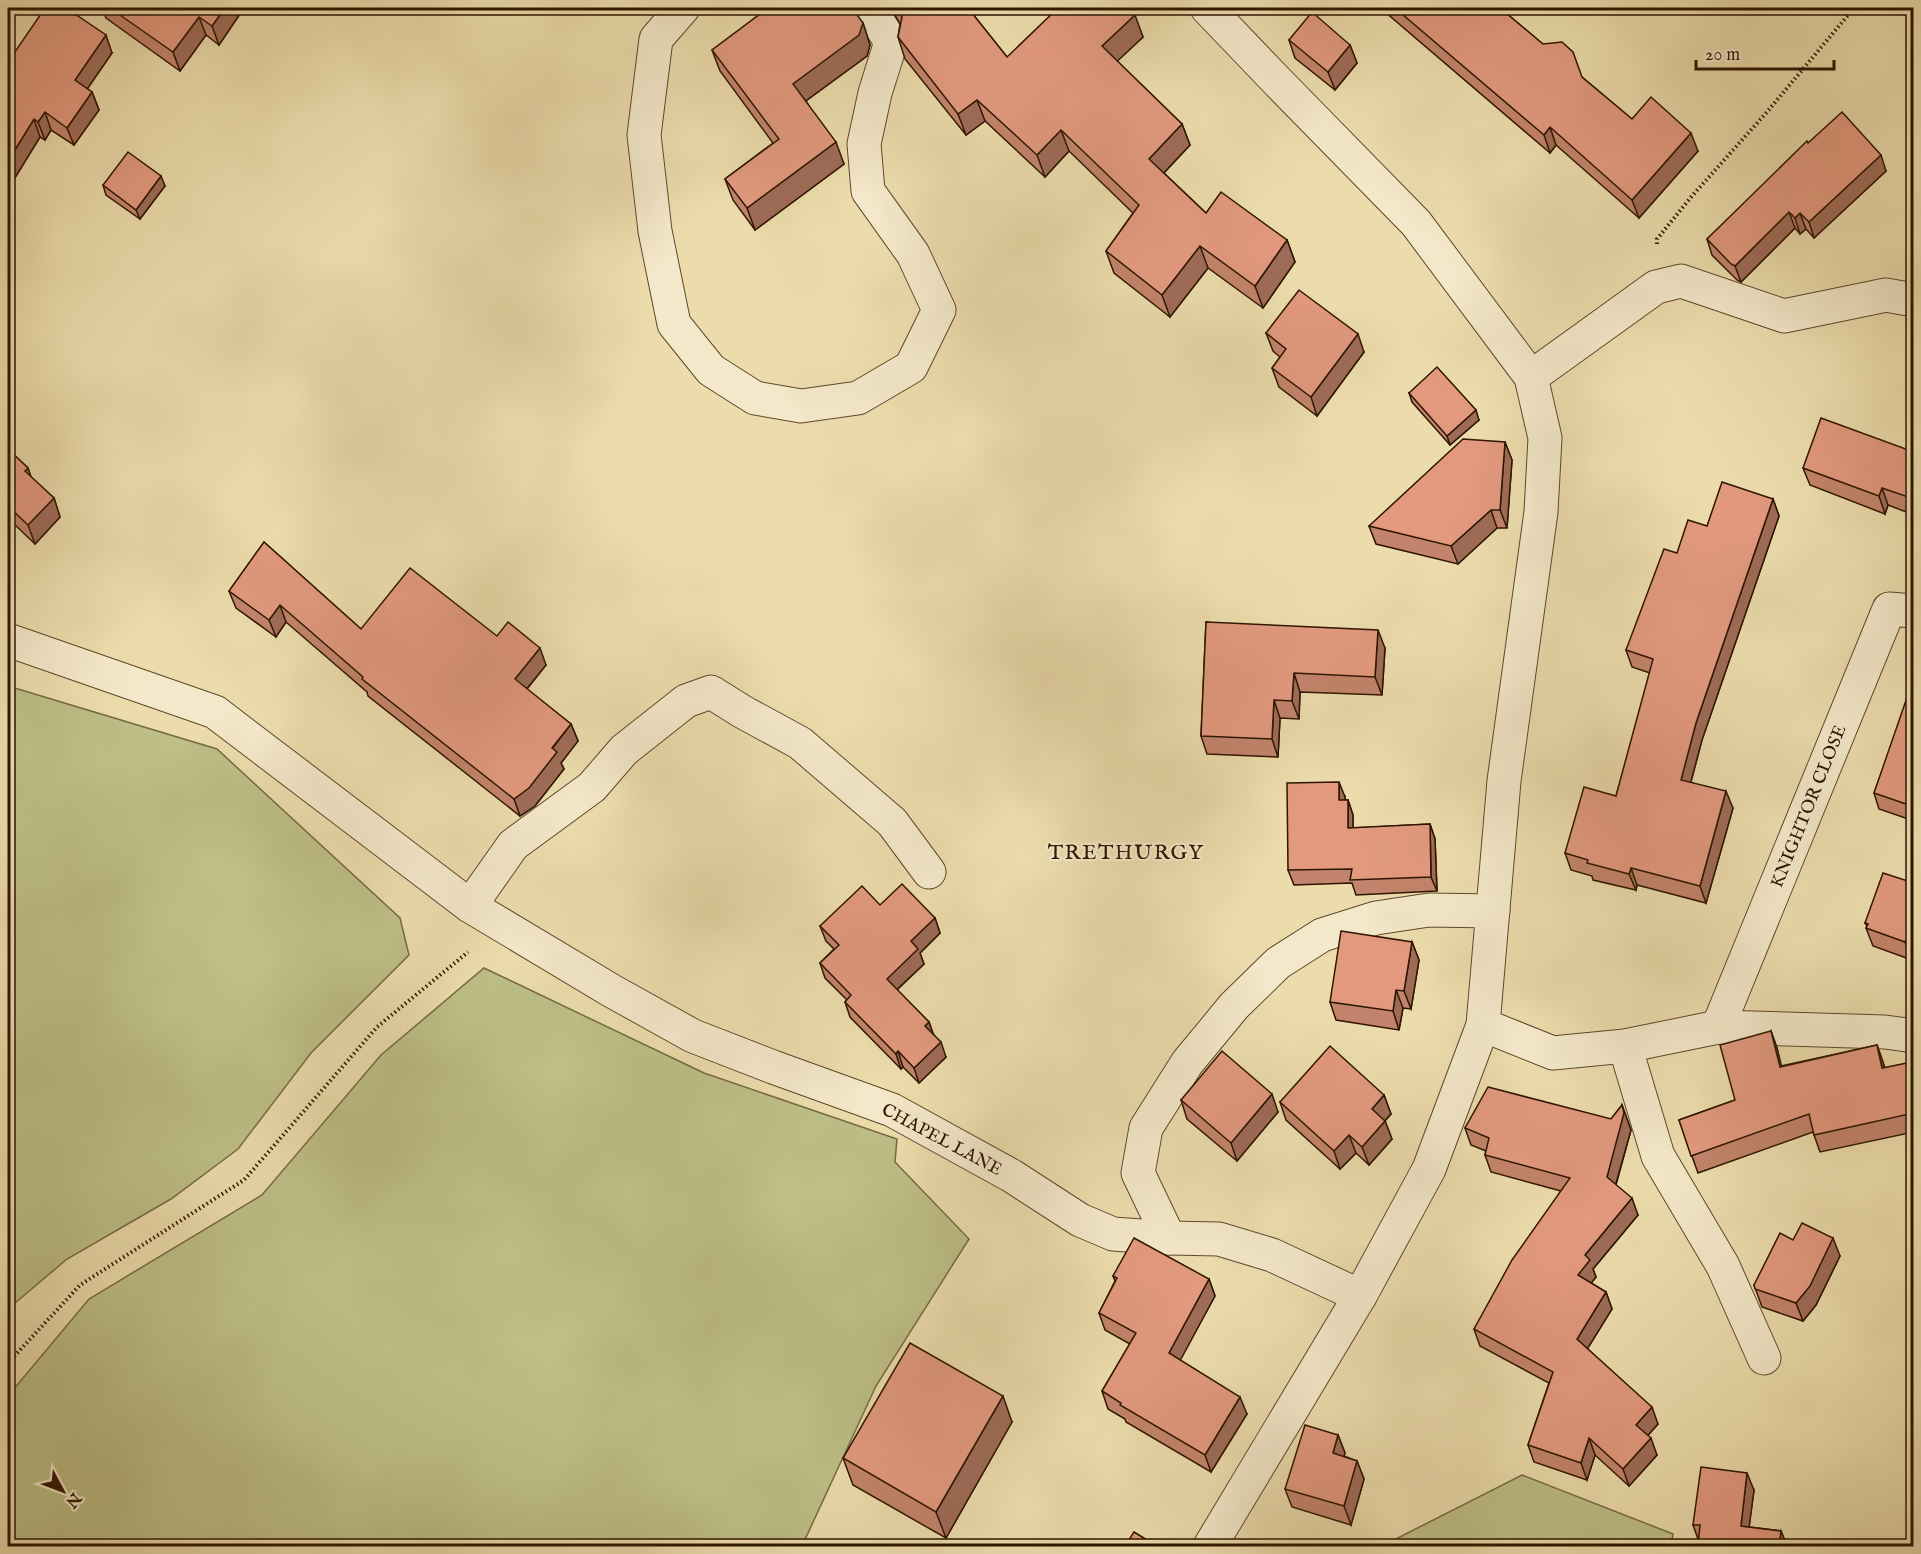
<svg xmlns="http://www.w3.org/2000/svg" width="1921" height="1554" font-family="'IM FELL English',serif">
  <rect width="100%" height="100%" fill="#ecdcac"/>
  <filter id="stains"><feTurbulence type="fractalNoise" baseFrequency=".00333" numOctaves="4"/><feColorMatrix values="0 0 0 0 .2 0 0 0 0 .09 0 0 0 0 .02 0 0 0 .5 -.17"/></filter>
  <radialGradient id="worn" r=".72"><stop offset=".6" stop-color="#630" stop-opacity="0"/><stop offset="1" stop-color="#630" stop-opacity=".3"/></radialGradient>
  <g fill="#bdbf86" stroke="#766a43" stroke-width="1.5">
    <path d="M8,686L217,749L400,918L409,955L311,1053L238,1149L171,1199L67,1259L8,1309Z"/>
    <path d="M484,968L704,1073L897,1139L895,1162L969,1239L876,1386L802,1546H8V1396L89,1299L262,1195L381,1055Z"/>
    <path d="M1522,1475L1673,1534L1671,1546H1382Z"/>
  </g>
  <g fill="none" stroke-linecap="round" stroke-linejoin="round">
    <defs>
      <g id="minor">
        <path d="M683,8L656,39L644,135L655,231L674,324L711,370L755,398L801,406L858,398L911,367L939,310L913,254L868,191L864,144L875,93L891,42L869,8"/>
        <path d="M1207,8L1276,80L1416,223L1531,377L1545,438L1541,512L1504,781L1483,1025L1429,1169L1360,1296L1210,1546"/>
        <path d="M1531,377L1656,287L1681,281L1784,316L1886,295L1914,300"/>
        <path d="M8,640L215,712L470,906L612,991L693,1036L773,1067L892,1110L1012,1176L1080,1220L1113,1234L1169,1238L1219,1239L1272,1255L1360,1296"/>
        <path d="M470,906L513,845L592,787L624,750L686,701L711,692L743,712L800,743L892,822L929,872"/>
        <path d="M1483,1025L1553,1053L1625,1046L1718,1027L1885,1032L1914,1036"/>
        <path d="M1718,1027L1889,609L1914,611"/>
        <path d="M1625,1046L1658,1156L1723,1266L1764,1358"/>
        <path d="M1169,1238L1138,1173L1146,1128L1187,1063L1234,1006L1278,963L1322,935L1376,918L1429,910L1493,911"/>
      </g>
    </defs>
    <use href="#minor" stroke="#5e472b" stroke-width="35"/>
    <g stroke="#2e1500" stroke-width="4" stroke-dasharray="1.5 3" stroke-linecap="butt">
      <path d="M1657,244V239L1692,196L1767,112L1854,8"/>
      <path d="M8,1363L80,1285L244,1180L377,1027L468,952"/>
    </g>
    <use href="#minor" stroke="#f3e8c9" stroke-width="33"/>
  </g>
  <g fill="#c2846c" stroke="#2e1500" stroke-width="1.5">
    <path d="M102,8H244L219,45L206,35L180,71L106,18Z"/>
    <path d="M891,8H968L1007,57L1141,8L1134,14L1143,37L1117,61L1182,124L1190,145L1164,173L1206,213L1287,240L1295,262L1263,308L1208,268L1170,317L1114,273L1106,251L1133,213L1069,151L1045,177L985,121L966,135L905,59L898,37L900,24Z"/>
    <path d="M1383,8H1500L1632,119L1698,151L1639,218L1556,145L1550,153L1384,11Z"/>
    <path d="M863,23L870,45L867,56L806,101L844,164L755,230L733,200L725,179L773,143L720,71L712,50Z"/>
    <path d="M1289,40L1350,45L1357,63L1335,90L1295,58Z"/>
    <path d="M112,53L87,89L92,92L99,110L74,145L51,130L45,140L40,137L8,189V62Z"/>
    <path d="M1808,143L1886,171L1814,238L1806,229L1800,234L1795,228L1741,282L1737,280L1712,255L1707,239Z"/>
    <path d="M103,185L165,186L140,219L106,195Z"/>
    <path d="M1266,333L1364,352L1317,416L1279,387L1272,368L1280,357L1273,351Z"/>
    <path d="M1409,393L1479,420L1450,445L1412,402Z"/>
    <path d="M1505,442L1512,460L1507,528H1497L1458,564L1376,544L1369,526Z"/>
    <path d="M8,449L28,468L31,477L54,498L60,517L35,544L13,523L8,528Z"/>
    <path d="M1914,452V515L1888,505L1885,514L1810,485L1803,468Z"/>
    <path d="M1773,499L1779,516L1702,740L1691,782L1733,808L1706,903L1637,885L1636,890L1593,880L1592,876L1571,870L1565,853L1616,796L1650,673L1632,667L1626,650L1677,553L1707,526Z"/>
    <path d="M264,542L361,629L497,636L546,665L527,689L571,724L578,741L561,763L564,769L535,806L520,816L368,696L367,692L286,622L276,637L236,608L229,591Z"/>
    <path d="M1206,622L1385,648L1382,695L1300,692L1299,719L1280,718L1278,757L1207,754L1201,736Z"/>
    <path d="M1914,684V821L1879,809L1874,793Z"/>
    <path d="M1345,797V800H1348L1353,815V828L1430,824L1435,839L1437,891L1356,895L1352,883L1294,885L1288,870Z"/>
    <path d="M1914,883V956L1912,960L1873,946L1866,928L1867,926L1865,923Z"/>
    <path d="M880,905L935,918L940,933L920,953L924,964L897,990L929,1022L933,1033L946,1057L919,1083L903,1067L901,1069L850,1017L845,1002L847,1000L825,978L820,963L834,949L826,941L820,926Z"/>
    <path d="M1412,942L1419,960L1411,1009L1403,1008L1399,1030L1336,1020L1330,1002Z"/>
    <path d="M1771,1031L1777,1048L1781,1066L1877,1045L1885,1068L1912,1062L1914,1065V1132L1820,1152L1813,1132L1698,1173L1679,1120L1735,1100Z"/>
    <path d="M1384,1095L1391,1114L1385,1121L1392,1139L1369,1165L1356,1153L1340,1169L1286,1120L1280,1102Z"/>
    <path d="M1181,1100L1278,1112L1237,1161L1187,1119Z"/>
    <path d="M1622,1105L1631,1130L1616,1185L1638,1215L1593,1269L1596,1277L1591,1283L1606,1292L1612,1309L1587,1349L1658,1424L1648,1435L1657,1455L1629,1486L1595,1455L1587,1480L1534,1462L1528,1445L1549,1383L1480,1346L1474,1329L1561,1191L1491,1172L1485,1155L1486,1151L1471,1145L1465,1128L1611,1119Z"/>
    <path d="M1793,1240L1840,1256L1816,1305L1803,1321L1762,1307L1754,1285Z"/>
    <path d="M1113,1276L1209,1279L1215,1296L1180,1360L1247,1414L1211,1472L1126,1422L1125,1419L1108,1409L1102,1391L1130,1344L1105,1330L1099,1313L1115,1281Z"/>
    <path d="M1012,1422L946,1538L853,1485L843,1458Z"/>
    <path d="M1338,1435L1345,1453L1344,1456L1357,1461L1364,1479L1351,1525L1292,1507L1285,1489Z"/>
    <path d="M1754,1490L1749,1527L1781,1531L1787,1546H1698V1539L1693,1525Z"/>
  </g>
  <g fill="#9e6b58" stroke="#2e1500" stroke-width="1.5">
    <path d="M225,8H244L219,45L212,26Z"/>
    <path d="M1123,8H1141L1127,21Z"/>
    <path d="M1135,15L1143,37L1110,68L1102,46Z"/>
    <path d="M199,17L206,35L180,71L173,52Z"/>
    <path d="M863,23L870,45L867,56L800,105L793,84Z"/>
    <path d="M106,35L112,53L81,98L75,80Z"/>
    <path d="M1350,45L1357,63L1335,90L1328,72Z"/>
    <path d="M92,92L99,110L74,145L67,128Z"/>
    <path d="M977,100L985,121L966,135L958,114Z"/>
    <path d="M45,112L51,130L45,140L38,122Z"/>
    <path d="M34,119L40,137L8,189V161Z"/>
    <path d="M1182,124L1190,145L1157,180L1149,159Z"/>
    <path d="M1550,127L1556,145L1550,153L1544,135Z"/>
    <path d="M1061,130L1069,151L1045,177L1037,155Z"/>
    <path d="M1691,133L1698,151L1639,218L1632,200Z"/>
    <path d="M836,142L844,164L755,230L747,208Z"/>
    <path d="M1881,155L1886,171L1814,238L1809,222Z"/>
    <path d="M161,176L165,186L140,219L136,210Z"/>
    <path d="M1789,212L1795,228L1741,282L1735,266Z"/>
    <path d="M1800,213L1806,229L1800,234L1795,218Z"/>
    <path d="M1287,240L1295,262L1263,308L1255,286Z"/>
    <path d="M1200,246L1208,268L1170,317L1162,295Z"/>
    <path d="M1358,334L1364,352L1317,416L1311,397Z"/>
    <path d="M1476,410L1479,420L1450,445L1447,436Z"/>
    <path d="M1505,442L1512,460L1507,528L1500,510Z"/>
    <path d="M28,468L34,486L25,471Z"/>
    <path d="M1882,488L1888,505L1885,514L1879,496Z"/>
    <path d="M54,498L60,517L35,544L28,525Z"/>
    <path d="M1773,499L1779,516L1702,740L1687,796L1681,780L1696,723Z"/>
    <path d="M8,509L13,523L8,528Z"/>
    <path d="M1491,510L1497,528L1458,564L1451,546Z"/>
    <path d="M280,605L286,622L276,637L269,620Z"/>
    <path d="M1378,630L1385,648L1382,695L1375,677Z"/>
    <path d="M540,648L546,665L521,696L515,679Z"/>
    <path d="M1294,673L1300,692L1299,719L1292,701Z"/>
    <path d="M1274,700L1280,718L1278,757L1272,739Z"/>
    <path d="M571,724L578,741L561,763L564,769L535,806L520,816L514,799Z"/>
    <path d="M1339,782L1345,797V815L1339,800Z"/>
    <path d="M1726,791L1733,808L1706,903L1700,886Z"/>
    <path d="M1914,791V819L1909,805Z"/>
    <path d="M1348,800L1353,815V843L1348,828Z"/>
    <path d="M1430,824L1435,839L1437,891L1431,877Z"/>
    <path d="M1631,868L1637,885L1636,890L1629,874Z"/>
    <path d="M935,918L940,933L920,953L924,964L892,994L887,979L911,941Z"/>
    <path d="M1907,938L1914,956L1912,960L1905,942Z"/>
    <path d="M1412,942L1419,960L1411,1009L1404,991Z"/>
    <path d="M1396,990L1403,1008L1399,1030L1393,1011Z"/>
    <path d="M929,1022L934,1037L925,1026Z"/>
    <path d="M1771,1031L1777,1048L1786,1084L1780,1067Z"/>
    <path d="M941,1042L946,1057L919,1083L914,1068Z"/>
    <path d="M1877,1045L1883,1062L1888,1085L1882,1068Z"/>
    <path d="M898,1051L903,1067L901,1069L896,1054Z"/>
    <path d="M1272,1094L1278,1112L1237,1161L1231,1143Z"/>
    <path d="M1384,1095L1391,1114L1379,1127L1372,1109Z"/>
    <path d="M1622,1105L1631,1130L1613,1194L1607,1177Z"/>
    <path d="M1385,1121L1392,1139L1369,1165L1362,1147Z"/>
    <path d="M1349,1135L1356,1153L1340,1169L1334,1151Z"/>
    <path d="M1632,1198L1638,1215L1593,1269L1596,1277L1584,1292L1578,1275L1585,1255Z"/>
    <path d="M1833,1238L1840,1256L1816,1305L1803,1321L1796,1303Z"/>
    <path d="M1209,1279L1215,1296L1175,1370L1169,1353Z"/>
    <path d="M1606,1292L1612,1309L1583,1356L1577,1339Z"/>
    <path d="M1003,1396L1012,1422L946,1538L936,1512Z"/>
    <path d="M1240,1397L1247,1414L1211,1472L1205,1455Z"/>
    <path d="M1652,1407L1658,1424L1642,1442L1636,1425Z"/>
    <path d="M1338,1435L1345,1453L1339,1471L1333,1453Z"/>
    <path d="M1589,1438L1595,1455L1587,1480L1581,1463Z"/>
    <path d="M1651,1438L1657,1455L1629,1486L1623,1469Z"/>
    <path d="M1357,1461L1364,1479L1351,1525L1344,1506Z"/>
    <path d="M1747,1473L1754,1490L1747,1543L1741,1526Z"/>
    <path d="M1781,1531L1787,1546H1779Z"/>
  </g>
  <g fill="#e2997e" stroke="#2e1500" stroke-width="1.5">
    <path d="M45,8H66L106,35L75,80L92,92L67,128L45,112L38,122L34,119L8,161V62Z"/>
    <path d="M110,8H225L212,26L199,17L173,52Z"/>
    <path d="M768,8H852L863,23L859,35L793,84L836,142L747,208L725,179L779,139L712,50Z"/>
    <path d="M896,8H968L1007,57L1058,8H1128L1135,15L1102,46L1182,124L1149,159L1206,213L1221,192L1287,240L1255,286L1200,246L1162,295L1106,251L1139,205L1061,130L1037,155L977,100L958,114L898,37L902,17Z"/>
    <path d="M1395,8H1500L1543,44L1562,42L1573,52L1582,77L1632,119L1651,97L1691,133L1632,200L1550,127L1544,135Z"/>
    <path d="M1312,12L1350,45L1328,72L1289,40Z"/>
    <path d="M1842,112L1881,155L1809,222L1800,213L1795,218L1789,212L1735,266L1731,264L1707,239L1807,141L1808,143Z"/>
    <path d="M128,152L161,176L136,210L103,185Z"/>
    <path d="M1299,290L1358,334L1311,397L1272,368L1286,349L1266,333Z"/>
    <path d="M1437,367L1476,410L1447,436L1409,393Z"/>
    <path d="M1821,418L1914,452V499L1882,488L1879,496L1803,468Z"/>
    <path d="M1463,439L1505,442L1500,510H1491L1451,546L1369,526Z"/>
    <path d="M8,449L28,468L25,471L54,498L28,525L8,506Z"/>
    <path d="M1722,482L1773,499L1696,723L1681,780L1726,791L1700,886L1631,868L1629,874L1587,863L1588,860L1565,853L1584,787L1616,796L1653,659L1626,650L1664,549L1677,553L1688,520L1707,526Z"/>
    <path d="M264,542L361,629L410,568L497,636L508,622L540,648L515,679L571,724L552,748L557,752L529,788L514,799L362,679L363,677L280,605L269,620L229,591Z"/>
    <path d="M1206,622L1378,630L1375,677L1294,673L1292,701L1274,700L1272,739L1201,736Z"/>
    <path d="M1912,683L1914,684V791L1909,805L1874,793Z"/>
    <path d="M1339,782V800H1348V828L1430,824L1431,877L1350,880L1352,869L1288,870L1287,783Z"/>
    <path d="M1883,873L1914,883V940L1907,938L1905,942L1866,928L1868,924L1865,923Z"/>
    <path d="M902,884L935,918L911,941L918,949L887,979L929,1022L925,1026L941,1042L914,1068L898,1051L896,1054L845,1002L851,995L820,963L839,945L820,926L862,886L880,905Z"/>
    <path d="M1341,931L1412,942L1404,991L1396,990L1393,1011L1330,1002Z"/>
    <path d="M1771,1031L1780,1067L1877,1045L1882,1068L1912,1062L1914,1068V1113L1814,1135L1809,1114L1691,1156L1679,1120L1735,1100L1720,1045Z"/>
    <path d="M1330,1046L1384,1095L1372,1109L1385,1121L1362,1147L1349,1135L1334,1151L1280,1102Z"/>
    <path d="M1222,1051L1272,1094L1231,1143L1181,1100Z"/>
    <path d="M1488,1087L1611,1119L1622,1105L1624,1113L1607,1177L1632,1198L1585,1255L1590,1260L1578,1275L1606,1292L1577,1339L1652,1407L1636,1425L1651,1438L1623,1469L1589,1438L1581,1463L1528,1445L1553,1372L1474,1329L1512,1260L1570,1178L1485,1155L1489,1138L1465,1128Z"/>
    <path d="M1802,1223L1833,1238L1810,1286L1796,1303L1755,1289L1754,1285L1780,1233L1793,1240Z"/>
    <path d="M1134,1238L1209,1279L1169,1353L1240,1397L1205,1455L1120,1405L1121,1403L1102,1391L1136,1333L1099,1313L1117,1278L1113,1276Z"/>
    <path d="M910,1343L1003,1396L936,1512L843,1458Z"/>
    <path d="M1305,1425L1338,1435L1333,1453L1357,1461L1344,1506L1285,1489Z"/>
    <path d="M1701,1467L1747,1473L1741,1526L1781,1531L1779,1546H1698L1700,1525H1693Z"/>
    <path d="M1134,1532L1157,1546H1125Z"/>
  </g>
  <g text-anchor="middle" stroke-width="4.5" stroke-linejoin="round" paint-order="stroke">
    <g font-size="18" fill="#2e1500" stroke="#f3e8c9">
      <text transform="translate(1808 806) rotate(-68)" y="6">KNIGHTOR CLOSE</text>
      <text transform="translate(942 1139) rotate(28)" y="6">CHAPEL LANE</text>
    </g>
    <g font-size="21" letter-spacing="1.5" fill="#2e1500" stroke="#f3e8c9">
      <text x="1126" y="859">TRETHURGY</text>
    </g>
  </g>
  <rect width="1921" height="1554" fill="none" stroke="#ecdcac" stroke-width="30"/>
  <rect x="9" y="9" width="1903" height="1536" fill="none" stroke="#2e1500" stroke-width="3"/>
  <rect x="15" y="15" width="1891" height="1524" fill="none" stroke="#2e1500" stroke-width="1.5"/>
  <g transform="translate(63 1491) rotate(131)" stroke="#f3e8c9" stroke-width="4.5" paint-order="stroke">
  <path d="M0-4.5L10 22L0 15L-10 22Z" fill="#2e1500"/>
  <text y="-9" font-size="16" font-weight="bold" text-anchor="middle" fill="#2e1500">N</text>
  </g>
  <path d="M1696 60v9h138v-9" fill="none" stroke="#2e1500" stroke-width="3"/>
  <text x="1705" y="60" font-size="18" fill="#2e1500" stroke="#f3e8c9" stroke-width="4.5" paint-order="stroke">20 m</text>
  <rect width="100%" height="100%" filter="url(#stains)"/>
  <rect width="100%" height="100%" fill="url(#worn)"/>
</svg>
